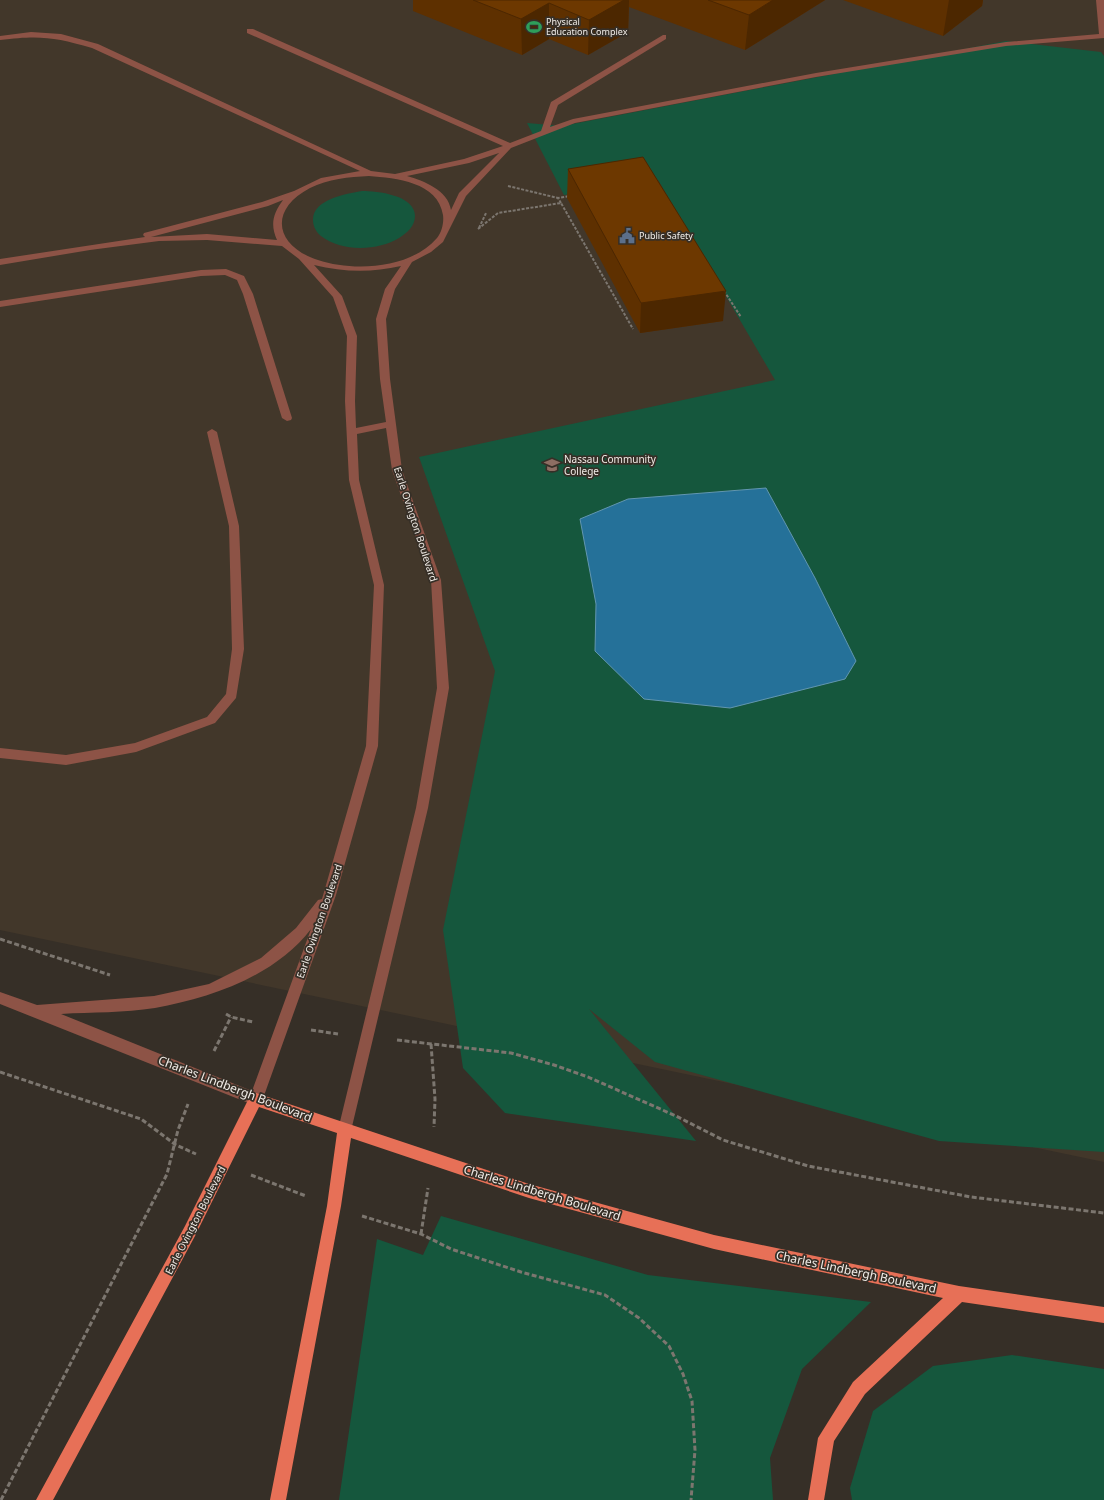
<svg xmlns="http://www.w3.org/2000/svg" width="1104" height="1500" font-family="'Noto Sans',sans-serif">
  <rect width="100%" height="100%" fill="#362f27"/>
  <path fill="#42372a" d="M0,0H1104V1162L0,930Z"/>
  <g fill="#15573d">
    <path d="M1006,41L1101,52L1104,56V1152L939,1141L655,1062L589,1009L696,1141L505,1113L463,1068L443,930L495,671L419,457L775,380L658,180L564,195L527,123L562,126Z"/>
    <path d="M362,191C377,191 415,195 415,216C415,226 407,233 399,238C378,251 341,252 321,236C316,232 313,226 313,220C313,199 346,194 362,191Z"/>
    <path d="M441,1216L648,1275L871,1302L802,1369L770,1458L773,1500H339L377,1239L423,1255Z"/>
    <path d="M1012,1355L1104,1369V1500H852L850,1488L873,1411L933,1366Z"/>
  </g>
  <path fill="#257199" stroke="#6296b0" d="M766,488L815,578L856,661L845,679L730,708L644,699L595,651L596,604L580,519L628,499Z"/>
  <g fill="none" stroke-linecap="round" stroke-linejoin="round">
    <g stroke="#7c766f" stroke-width="2" stroke-dasharray="3 1.5" stroke-linecap="butt">
      <path d="M508,186L558,198"/>
      <path d="M561,203L558,198L570,196"/>
      <path d="M479,228L486,213"/>
      <path d="M478,229L498,213L561,203L633,329"/>
      <path d="M724,291L741,317"/>
    </g>
    <g stroke="#7c766f" stroke-width="3" stroke-dasharray="5 2.5" stroke-linecap="butt">
      <path d="M0,939L110,975"/>
      <path d="M226,1014L231,1017L253,1022"/>
      <path d="M311,1030L338,1034"/>
      <path d="M397,1040L511,1053L554,1065L588,1077L676,1116L723,1140L808,1166L971,1197L1104,1213"/>
      <path d="M431,1044L435,1099L434,1127"/>
      <path d="M214,1051L231,1017"/>
      <path d="M0,1072L141,1119L176,1145L196,1154"/>
      <path d="M251,1175L306,1196"/>
      <path d="M362,1216L421,1234L451,1249L521,1272L605,1295L639,1318L669,1346L683,1374L692,1401L695,1450L691,1500"/>
      <path d="M421,1234L428,1188"/>
      <path d="M1,1500L167,1174L178,1130L188,1104"/>
    </g>
    <g fill="#8d5346" fill-rule="evenodd">
      <path d="M1096,0H1104V38L1006,46L816,77L575,123L511,148L466,196L443,242L431,252L412,262L395,289L386,319L390,379L402,470L441,580L449,688L428,808L350,1135L345,1137L340,1135L338,1130L416,808L437,688L431,580L392,470L386,428L357,434L359,480L384,585L378,746L336,895L261,1104L256,1105L251,1104L0,1004V992L37,1005L154,996L209,984L261,958L296,928L318,900L322,899L366,746L374,585L349,480L345,401L347,336L333,297L299,259L282,246L207,240L159,241L90,250L0,265V259L145,237L143,235L144,233L262,202L294,191L321,178L360,171L92,48C55,37 39,35 0,40V36L31,32L61,34L98,44L371,171L395,174L464,159L503,146L247,33V29H253L510,143L541,131L551,102L663,35H666V39L558,105L550,127L573,119L816,73L1006,42L1099,34ZM499,153L459,193L451,210C448,190 424,181 407,176L469,163ZM369,176C396,178 438,182 443,215C444,222 442,232 437,238C410,269 354,272 318,260C275,246 268,210 310,188C328,179 349,177 369,176ZM283,200C273,214 270,224 277,240L207,234L151,237L268,206ZM314,265C343,272 371,273 401,266L385,289L376,319L380,379L386,422L356,428L355,401L357,336L342,296ZM311,929L252,1091L61,1014C92,1012 124,1013 155,1008C211,998 275,976 311,929Z"/>
      <path d="M226,269L244,276L253,294L292,418L291,420L287,421L282,418L243,294L237,280L225,275L201,276L0,307V301L201,270Z"/>
      <path d="M212,429L217,432L239,526L244,649L236,698L215,723L136,752L66,765L0,758V748L66,755L135,743L207,717L226,694L232,649L229,526L207,432Z"/>
    </g>
    <path fill="#e77057" fill-rule="evenodd" d="M256,1093L529,1184L714,1235L959,1286L1104,1307V1323L962,1302L865,1394L834,1441L824,1500H808L818,1438L853,1382L943,1298L714,1249L529,1198L351,1138L341,1206L286,1500H270L327,1206L337,1133L259,1107L195,1236L53,1500H36L185,1226L251,1094Z"/>
  </g>
  <g fill="#5e3000">
    <path d="M413,0H825L745,50L629,7L628,32L588,55L549,39L522,55L413,11Z"/>
    <path d="M843,0H983L982,6L943,36Z"/>
    <path d="M568,169L723,321L640,333L567,198Z"/>
  </g>
  <g fill="#4c2700">
    <path d="M604,0H629L628,32L588,55L589,20Z"/>
    <path d="M773,0H825L745,50L749,15Z"/>
    <path d="M949,0H983L982,6L943,36Z"/>
    <path d="M549,3V39L522,55L521,19Z"/>
    <path d="M726,291L723,321L640,333L641,303Z"/>
  </g>
  <g fill="#6d3800" stroke="#4c2700">
    <path d="M473,0H624L589,20L549,3L521,19Z"/>
    <path d="M708,0H773L749,15Z"/>
    <path d="M643,157L726,291L641,303L568,169Z"/>
  </g>
  <defs>
    <symbol id="stadium-bare" viewBox="-9 -9 18 18"><path d="M0-5a6.5 5 0 1 0 0 10a6.5 5 0 1 0 0-10ZM-3.5-1.8h7v3.6h-7Z" fill="#2e9e5b" stroke="#362f27" stroke-width="2.5" paint-order="stroke"/></symbol>
    <symbol id="civic-bare" viewBox="-9 -9 18 18"><path d="M-.6-6.5H3V-4.5H.6V-3L4-1V1h2V6H-6V1h2V-1L-.6-3ZM-1.2 2.5V6h2.4V2.5Z" fill="#5c6f8a" stroke="#362f27" stroke-width="2.5" paint-order="stroke"/></symbol>
    <symbol id="university-bare" viewBox="-9 -9 18 18"><path d="M0-5L7-2L0 1L-7-2ZM-4 1L0 2.5L4 1V4Q0 6-4 4Z" fill="#8d6e63" stroke="#362f27" stroke-width="2.5" paint-order="stroke"/></symbol>
  </defs>
  <g fill-rule="evenodd">
    <use href="#stadium-bare" x="523" y="16" width="22" height="22"/>
    <use href="#civic-bare" x="616" y="225" width="22" height="22"/>
    <use href="#university-bare" x="541" y="454" width="22" height="22"/>
  </g>
  <g text-anchor="middle" stroke-width="3.5" stroke-linejoin="round" paint-order="stroke">
    <g font-size="9" fill="#f1ece7" stroke="#362f27" text-anchor="start">
      <text x="546" y="25">Physical<tspan x="546" dy="10">Education Complex</tspan></text>
      <text x="639" y="239">Public Safety</text>
    </g>
    <g font-size="10" fill="#f1ece7" stroke="#362f27" text-anchor="start">
      <text x="564" y="463">Nassau Community<tspan x="564" dy="12">College</tspan></text>
    </g>
    <g font-size="10" fill="#f1ece7" stroke="#362f27">
      <text transform="translate(416 524) rotate(72)" y="4">Earle Ovington Boulevard</text>
      <text transform="translate(319 921) rotate(-71)" y="4">Earle Ovington Boulevard</text>
      <text transform="translate(195 1220) rotate(-63)" y="4">Earle Ovington Boulevard</text>
    </g>
    <g font-size="12" fill="#f1ece7" stroke="#362f27">
      <text transform="translate(235 1089) rotate(21)" y="4">Charles Lindbergh Boulevard</text>
      <text transform="translate(542 1193) rotate(17)" y="4">Charles Lindbergh Boulevard</text>
      <text transform="translate(856 1272) rotate(12)" y="4">Charles Lindbergh Boulevard</text>
    </g>
  </g>
</svg>
